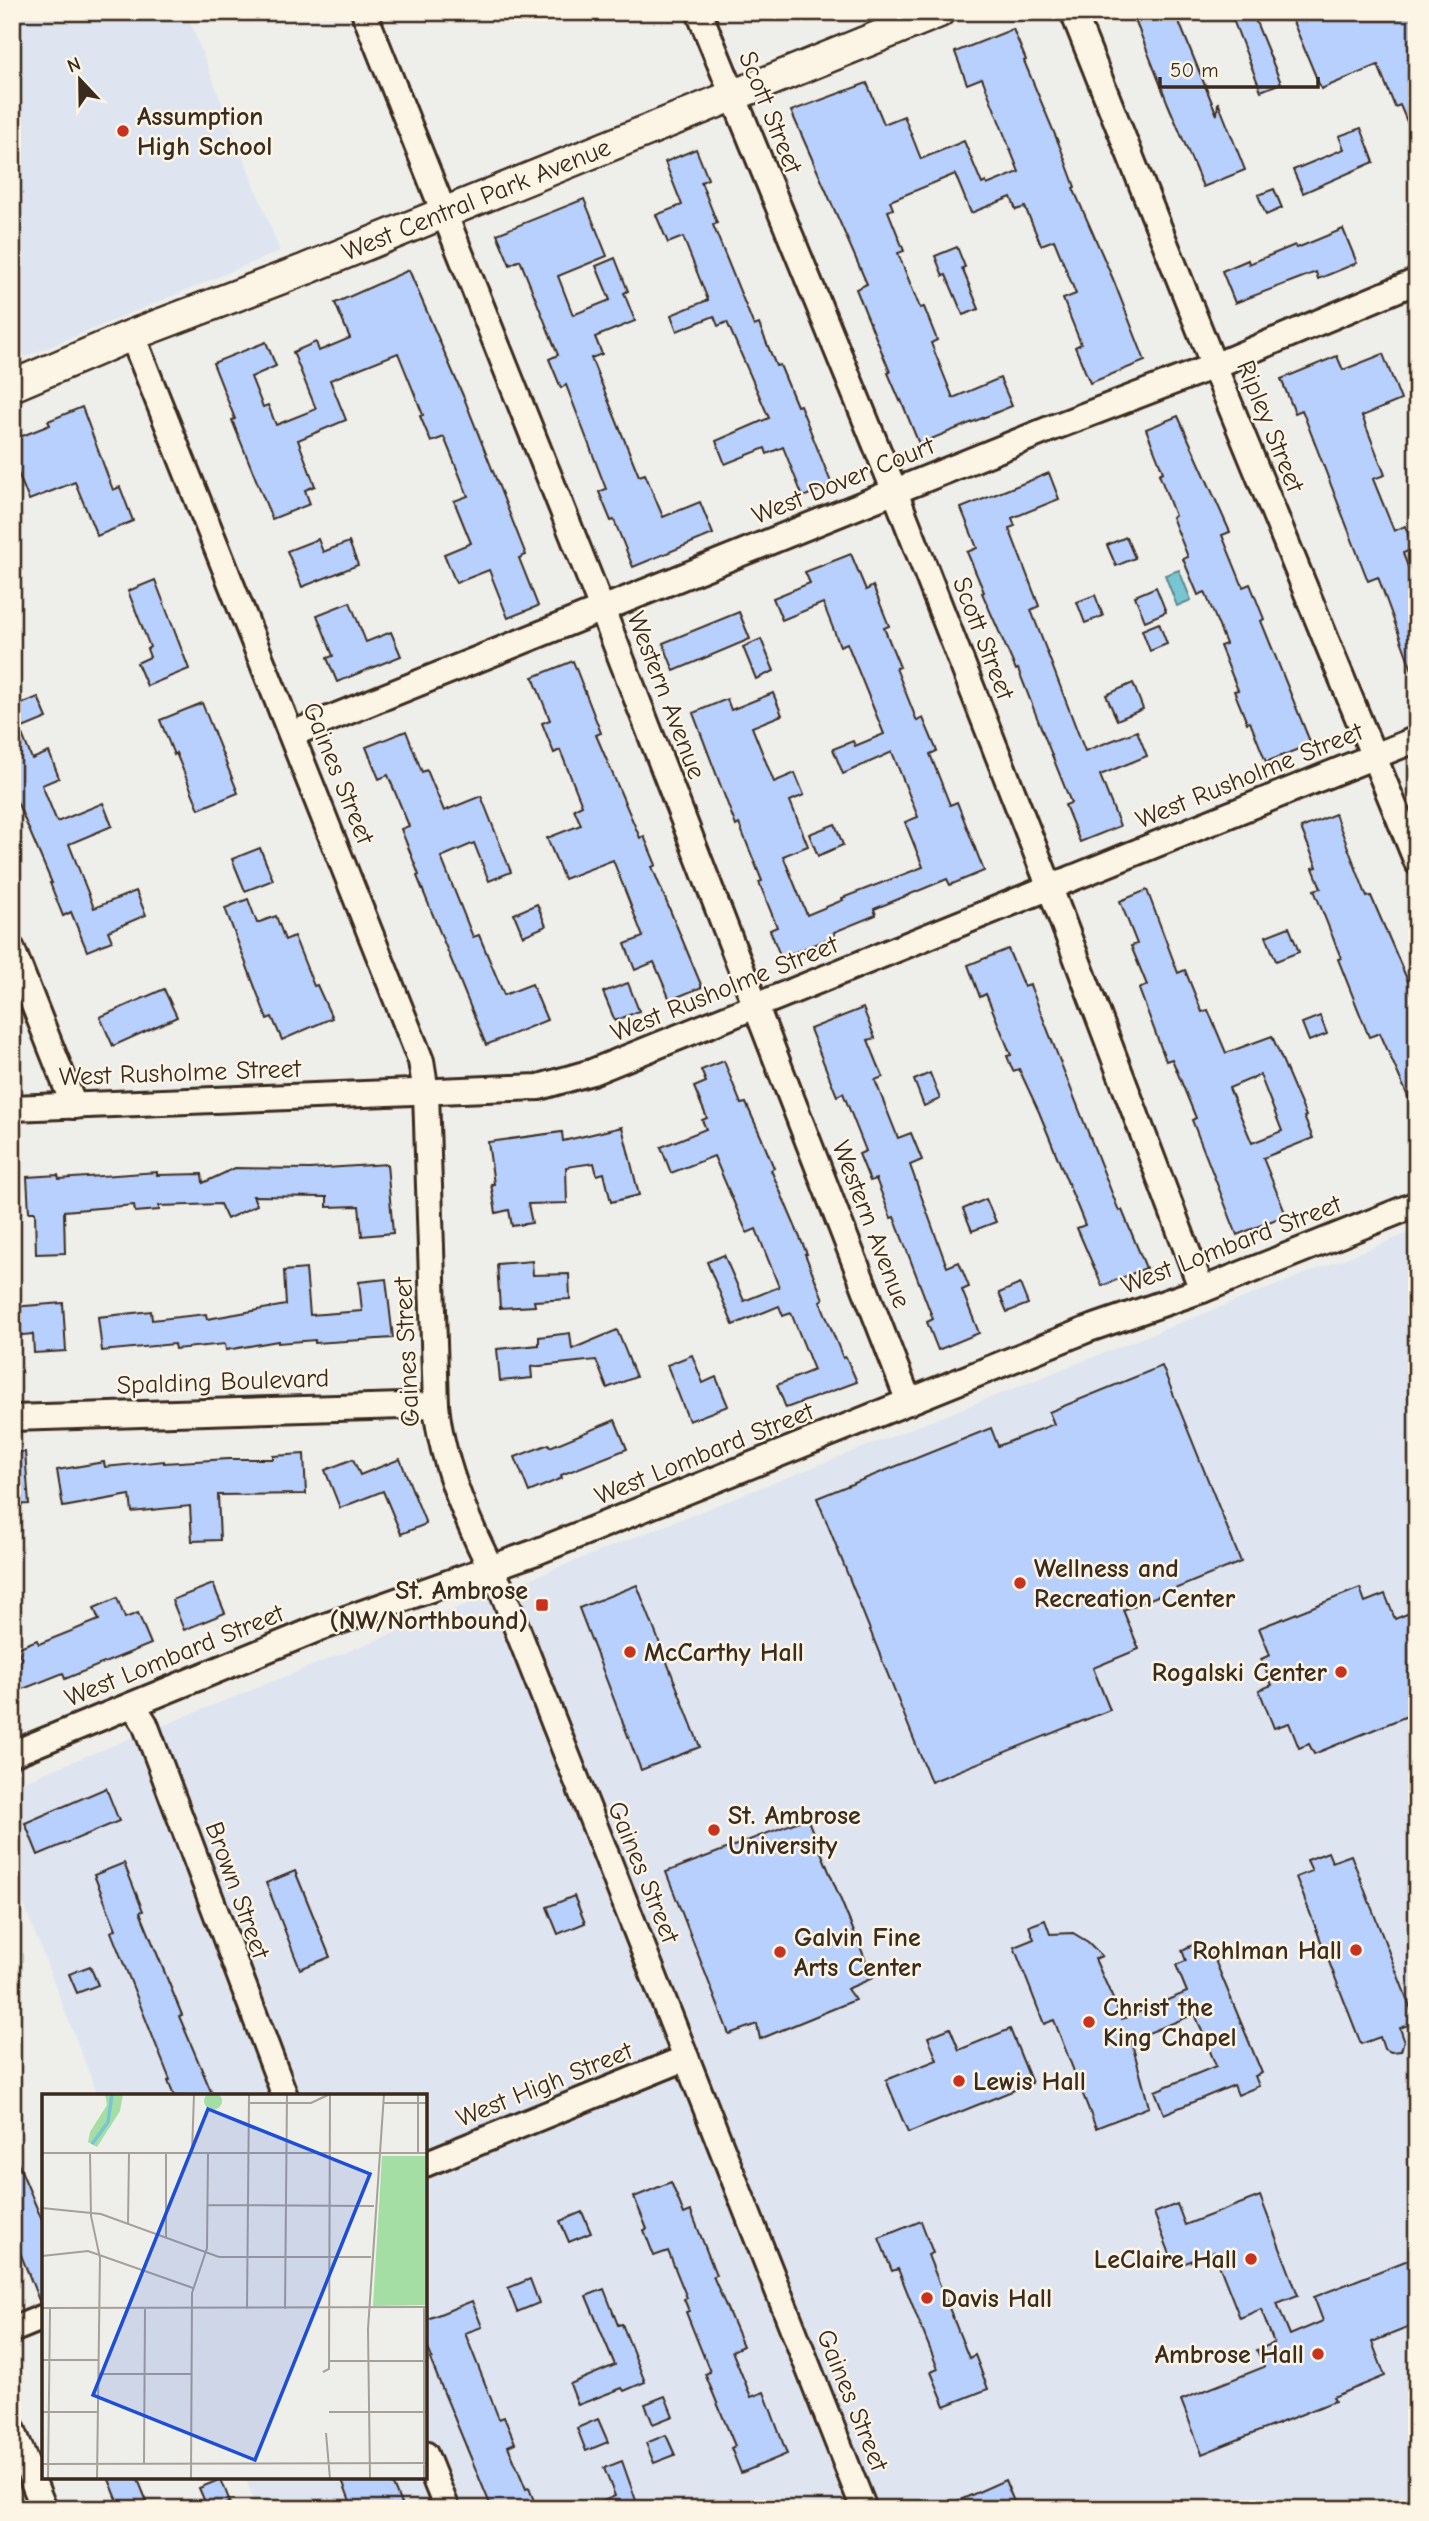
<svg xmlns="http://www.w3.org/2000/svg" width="1429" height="2521" font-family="'Comic Neue',sans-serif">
  <rect width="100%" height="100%" fill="#eeeeea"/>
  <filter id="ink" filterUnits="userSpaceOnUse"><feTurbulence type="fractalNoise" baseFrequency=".0143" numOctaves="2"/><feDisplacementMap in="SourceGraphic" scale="14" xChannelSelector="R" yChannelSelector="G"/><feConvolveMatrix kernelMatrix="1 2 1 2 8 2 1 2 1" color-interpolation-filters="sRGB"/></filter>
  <g filter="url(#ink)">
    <g fill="#dee5f0">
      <path d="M12,12H186L280,251L25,357L12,324Z"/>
      <path d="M1417,1230V2509H257L245,2477H425V2096H98L12,1874V1786L524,1581Z"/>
    </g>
    <path fill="#77c6d3" stroke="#5f888b" stroke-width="2" d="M1179,570L1191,600L1177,606L1165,575Z"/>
    <g fill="#b8d0fe" stroke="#3b2a1e" stroke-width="2" fill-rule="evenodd">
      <path d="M1132,12H1175L1217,115L1218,102L1245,170L1203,187L1168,104Z"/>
      <path d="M1230,12H1252L1281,83L1261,91Z"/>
      <path d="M1289,12H1417V145L1400,105L1395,107L1378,65L1321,89Z"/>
      <path d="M1013,29L1026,60L1024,61L1061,149L1075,187L1073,188L1113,279L1145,361L1090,383L1075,347L1081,344L1063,299L1076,294L1054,240L1041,245L1025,207L1016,210L1011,197L971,213L955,174L890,201L893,209L888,211L904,251L898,253L920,308L924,307L937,340L931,343L953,398L1000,378L1012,406L919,444L901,400L900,401L888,373L890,372L856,289L867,284L791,111L867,83L884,124L904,116L921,159L964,141L982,184L986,182L987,185L1019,172L982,78L967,84L955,52Z"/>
      <path d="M1361,128L1374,162L1303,193L1293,170L1344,149L1339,136Z"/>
      <path d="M696,149L708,179L701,182L717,223L713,225L754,326L759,324L776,366L780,365L797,406L800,405L832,485L803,497L783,447L767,454L765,448L725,464L716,441L769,418L727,322L718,326L714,316L677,331L671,315L708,300L683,237L668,243L656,215L682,205L665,162Z"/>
      <path d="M1274,189L1282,208L1266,215L1258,195Z"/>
      <path d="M584,199L607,256L558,276L573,315L610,300L596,266L615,258L628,291L624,293L635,321L595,337L602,354L591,358L639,476L645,474L663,517L700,502L713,534L633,567L614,520L611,521L599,492L606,489L566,385L561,388L549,359L558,355L520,260L510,265L497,234Z"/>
      <path d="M1343,229L1357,263L1318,279L1316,272L1235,303L1222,271L1248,260L1249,264L1295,245L1297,248Z"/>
      <path d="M957,247L965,267L962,268L979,309L963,315L946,275L943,276L935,256Z"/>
      <path d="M409,270L464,398L526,555L519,558L538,606L508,618L489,570L456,583L444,554L471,543L454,501L468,496L444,437L431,442L420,416L423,415L398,353L330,380L346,420L298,440L315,486L305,490L310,504L272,519L232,420L235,419L213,363L266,342L276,366L251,377L263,407L268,405L276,425L316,409L293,352L316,342L319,351L350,338L335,303Z"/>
      <path d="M1383,354L1401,400L1362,416L1385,475L1373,479L1394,531L1405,526L1414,549L1403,553L1417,591L1416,681L1378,577L1368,581L1302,410L1295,413L1281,379L1337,356L1343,370Z"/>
      <path d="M82,407L113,490L120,487L133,521L97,536L75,482L29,500L12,459V440L50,425L48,421Z"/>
      <path d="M1178,416L1230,532L1222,535L1243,587L1250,584L1264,619L1261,621L1311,744L1266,762L1250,722L1247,723L1234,691L1238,690L1220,646L1226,644L1205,592L1198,595L1183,559L1188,557L1172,517L1175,516L1159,474L1163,472L1146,429Z"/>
      <path d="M1049,473L1059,499L1012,518L1015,526L1009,528L1039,606L1031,610L1085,751L1137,731L1147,756L1100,775L1120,826L1080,842L1065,805L1071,803L1038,720L1018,669L1016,670L982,593L984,592L967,552L977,548L961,508Z"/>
      <path d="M1126,537L1135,558L1116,566L1107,545Z"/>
      <path d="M318,539L323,552L349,542L358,565L302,587L287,551Z"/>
      <path d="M851,554L866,590L873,586L889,626L884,628L900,667L896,668L917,721L923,718L937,751L930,754L950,805L957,802L984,871L950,885L947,879L874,909L876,915L834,932L835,936L781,958L770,930L777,927L759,882L762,881L739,824L736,826L693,713L727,699L731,710L773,693L782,715L752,727L774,782L795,773L804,795L790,801L808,846L783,856L807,915L843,900L842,898L923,867L905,822L918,817L892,752L843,774L833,749L853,741L855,746L884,734L847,643L840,646L823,603L782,620L773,598L810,583L805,572Z"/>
      <path d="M155,580L189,669L147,686L137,663L150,657L147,649L150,647L128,591Z"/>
      <path d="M1156,587L1166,612L1145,621L1135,596Z"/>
      <path d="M1095,595L1103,616L1085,623L1077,602Z"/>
      <path d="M350,602L366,642L391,632L401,656L337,682L327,658L333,656L317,615Z"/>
      <path d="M739,612L750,639L674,671L663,643Z"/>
      <path d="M1159,623L1167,644L1150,651L1142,630Z"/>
      <path d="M761,639L774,671L756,679L743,647Z"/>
      <path d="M573,661L601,733L596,735L640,838L644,836L656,865L652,867L702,987L670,1000L654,962L635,970L625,944L643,937L613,860L564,879L547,838L581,825L574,809L582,805L560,750L554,753L542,723L550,720L533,677Z"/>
      <path d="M1133,683L1143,709L1117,720L1106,695Z"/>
      <path d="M38,697L47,718L20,729L32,759L49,752L59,778L42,785L57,822L103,803L112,826L69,844L94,908L136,891L146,915L108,931L112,941L87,951L71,912L63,916L50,883H52L12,790V708Z"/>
      <path d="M202,703L238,793L199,809L176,753L174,755L160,720Z"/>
      <path d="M406,731L422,772L427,770L444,811L481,796L511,872L489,881L474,843L441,857L473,937L479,935L504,995L532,984L547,1020L486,1045L417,876L419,875L401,829L409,826L388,775L379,779L366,747Z"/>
      <path d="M1335,814L1367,897L1371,896L1417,1002V1117L1380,1033L1369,1037L1338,959L1341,958L1314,890L1321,888L1313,868L1317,867L1301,828Z"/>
      <path d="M835,824L843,845L818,856L809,834Z"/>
      <path d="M260,848L273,880L245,891L232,859Z"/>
      <path d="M1147,890L1178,973L1185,970L1202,1012L1208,1010L1226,1053L1272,1036L1306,1116L1304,1117L1313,1138L1263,1158L1286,1215L1237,1235L1192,1120L1196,1118L1172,1059L1166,1061L1139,989L1147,985L1131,946L1137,944L1120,901ZM1260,1075L1282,1131L1252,1143L1229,1088Z"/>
      <path d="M248,899L257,923L276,916L285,940L294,936L314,986L317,985L332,1018L282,1040L272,1017L267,1019L225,908Z"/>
      <path d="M537,904L546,926L523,936L514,914Z"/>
      <path d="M1289,927L1299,952L1276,961L1266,936Z"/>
      <path d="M1008,949L1024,987L1030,985L1119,1211L1122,1210L1146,1268L1102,1286L1077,1228L1085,1225L1039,1112L1019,1069L1013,1071L1007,1056L1011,1055L986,994L980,997L968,965Z"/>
      <path d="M628,983L639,1011L615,1021L603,992Z"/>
      <path d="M164,989L177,1017L113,1046L100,1017Z"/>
      <path d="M863,1008L875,1038L868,1040L883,1077L875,1080L898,1138L911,1133L922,1160L910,1165L947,1267L959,1262L969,1287L962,1290L979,1333L938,1350L927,1322L933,1319L894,1217L891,1218L876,1179L870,1181L859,1154L866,1151L843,1093L837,1096L810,1029Z"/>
      <path d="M1320,1016L1327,1034L1309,1041L1302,1023Z"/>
      <path d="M724,1061L741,1104L746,1103L762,1139L774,1168L771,1170L807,1254H805L823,1299L820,1301L843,1358L846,1357L857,1382L786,1408L777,1385L814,1370L791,1313L783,1316L779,1306L733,1325L707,1262L724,1255L744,1301L779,1287L756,1229L747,1233L714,1156L671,1173L661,1147L706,1129L702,1120L707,1118L694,1087L706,1082L701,1070Z"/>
      <path d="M930,1073L940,1099L924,1106L914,1080Z"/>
      <path d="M622,1127L639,1195L611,1202L604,1173L597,1175L594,1163L566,1167L567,1203L528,1204L532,1223L512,1226L509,1210L496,1213L491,1184H494L488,1142L562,1132L563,1141Z"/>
      <path d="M387,1164L393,1233L362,1236L359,1206L327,1207V1197L253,1196L257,1205L227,1219L220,1204L159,1206V1210L135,1212L134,1205L64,1211L65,1253L36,1254L35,1212H29L27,1177L58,1175L59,1179L157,1172V1175L202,1174L203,1183L235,1168L310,1169Z"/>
      <path d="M986,1199L996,1222L972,1231L963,1209Z"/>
      <path d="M532,1261L533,1275L569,1274L570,1299L534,1301L535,1306L500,1308L497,1264Z"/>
      <path d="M306,1269L310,1315L362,1311L359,1282L386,1279L393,1338L315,1343V1340L278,1343V1341L226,1350L225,1344L175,1349L174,1344L102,1351L98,1317L151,1311L152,1320L206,1314L207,1319L286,1305L284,1271Z"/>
      <path d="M1020,1284L1028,1304L1007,1312L999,1293Z"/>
      <path d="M63,1303L66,1351L34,1353L33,1334L12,1336V1307Z"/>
      <path d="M617,1330L636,1377L607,1388L596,1360L531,1367L532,1378L500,1381L497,1349L539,1345V1337L570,1333L572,1349Z"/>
      <path d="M692,1355L703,1383L716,1377L728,1406L689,1421L667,1365Z"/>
      <path d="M1162,1366L1241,1562L1123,1610L1139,1649L1093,1668L1110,1710L931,1782L817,1498L991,1428L998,1446L1054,1424L1049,1412Z"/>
      <path d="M615,1420L627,1449L561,1475L562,1478L529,1492L515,1457L549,1444L550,1447Z"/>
      <path d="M12,1452H25L29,1504L12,1505Z"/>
      <path d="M304,1454L306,1494L218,1495L220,1540L192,1541L190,1506L132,1512L130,1495L63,1507L57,1470L104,1462L105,1467L164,1461V1463L228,1459H273V1456Z"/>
      <path d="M353,1459L360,1475L400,1459L426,1524L401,1534L383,1491L340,1508L325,1470Z"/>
      <path d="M213,1584L225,1613L184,1630L172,1600Z"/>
      <path d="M637,1585L700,1747L641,1770L579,1608Z"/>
      <path d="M1360,1588L1365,1602L1385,1594L1395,1619L1417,1610V1712L1314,1754L1309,1744L1299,1748L1289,1723L1274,1728L1259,1690L1272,1685L1261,1659L1270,1655L1259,1628Z"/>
      <path d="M117,1598L125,1618L138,1613L151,1644L65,1679L63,1673L18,1691L12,1677V1664L22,1660L17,1648L37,1640L39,1644L99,1620L94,1608Z"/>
      <path d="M106,1788L119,1821L38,1855L25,1823Z"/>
      <path d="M807,1818L873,1978L847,1989L855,2000L760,2039L757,2024L729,2034L666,1872Z"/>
      <path d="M1328,1852L1332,1862L1351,1855L1416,2022L1400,2028L1404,2040L1401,2051L1391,2052L1384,2049L1380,2037L1361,2044L1296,1877L1312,1871L1307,1860Z"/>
      <path d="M124,1863L143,1911L140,1912L182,2015L179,2016L213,2096H174L168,2081L170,2080L111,1932L116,1929L94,1875Z"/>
      <path d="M295,1871L330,1957L300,1969L266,1883Z"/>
      <path d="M574,1896L585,1923L558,1934L547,1907Z"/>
      <path d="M1045,1920L1050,1934L1073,1933L1088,1942L1102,1956L1095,1959L1122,2019L1187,1992L1176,1965L1186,1961L1182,1950L1199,1942L1202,1951L1210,1948L1262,2073L1255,2076L1259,2086L1238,2095L1234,2085L1164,2114L1155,2091L1216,2066L1195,2014L1131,2040L1149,2107L1096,2128L1054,2020L1044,2024L1014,1947L1034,1939L1029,1926Z"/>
      <path d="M90,1966L98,1985L77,1993L69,1974Z"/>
      <path d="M950,2028L959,2050L1010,2029L1032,2083L908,2133L886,2080L937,2060L928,2037Z"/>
      <path d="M12,2149L44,2225V2302L40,2303L12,2232Z"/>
      <path d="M671,2182L684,2214L691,2211L716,2275L713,2276L743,2346L732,2351L751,2397L764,2392L787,2454L741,2473L731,2448L735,2446L705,2374L710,2372L686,2312L689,2311L684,2299L687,2298L668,2251L654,2256L644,2230L647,2229L634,2197Z"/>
      <path d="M1260,2196L1298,2295L1277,2303L1290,2335L1323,2321L1314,2297L1413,2258L1417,2267V2324L1372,2342L1385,2376L1333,2397L1335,2401L1202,2454L1181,2400L1264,2367L1257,2350L1274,2343L1261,2309L1240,2318L1214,2252L1175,2267L1154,2213L1177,2204L1185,2225Z"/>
      <path d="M582,2212L591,2233L569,2242L560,2221Z"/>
      <path d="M921,2221L933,2253L928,2255L969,2358L975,2355L988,2389L945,2406L931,2372L938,2369L898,2269L892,2271L879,2238Z"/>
      <path d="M530,2279L539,2303L517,2312L508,2288Z"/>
      <path d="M604,2289L618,2325L622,2324L645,2382L624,2391L622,2388L578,2405L570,2384L615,2365L586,2296Z"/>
      <path d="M472,2301L482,2327L465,2333L499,2419L504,2417L515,2443L508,2446L526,2489L529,2488L537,2509H492L430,2359L432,2358L425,2342V2320Z"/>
      <path d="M665,2396L673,2416L653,2424L645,2404Z"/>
      <path d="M598,2419L608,2442L586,2451L577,2428Z"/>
      <path d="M666,2435L675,2455L654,2463L646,2443Z"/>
      <path d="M622,2461L639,2509H586L615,2496L604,2468Z"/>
      <path d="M108,2477H137L150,2509H121Z"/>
      <path d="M341,2477H390L403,2509H353Z"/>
      <path d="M221,2479L230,2502L215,2509H208L199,2488Z"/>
      <path d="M1005,2480L1017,2509H940Z"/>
    </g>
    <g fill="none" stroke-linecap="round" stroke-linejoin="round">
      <defs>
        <g id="minor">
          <path d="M364,12L602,609L909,1402"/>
          <path d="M699,12L895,492L1050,888L1202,1290"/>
          <path d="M1073,12L1214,366L1417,862"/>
          <path d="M132,335L421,1061L426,1092L436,1405C442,1467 472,1533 501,1588L864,2509"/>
          <path d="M292,734L1052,428L1214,366L1417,281"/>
          <path d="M12,949L74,1106"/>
          <path d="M12,1108L539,1087L592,1072L1417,739"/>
          <path d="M12,1418L436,1405"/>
          <path d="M133,1705L145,1724L285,2096"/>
          <path d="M12,1754L317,1629L536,1552L1086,1330L1202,1290L1417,1204"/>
          <path d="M425,2164L686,2058"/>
          <path d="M12,2330L44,2317"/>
          <path d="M12,2428L44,2509"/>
          <path d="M425,2454L447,2509"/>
        </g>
        <path id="major" d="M12,386L132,335L306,269L939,12"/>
      </defs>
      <use href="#minor" stroke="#3b2a1e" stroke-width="30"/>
      <use href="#major" stroke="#3b2a1e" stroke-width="35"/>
      <use href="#minor" stroke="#fcf5e5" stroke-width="24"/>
      <use href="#major" stroke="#fcf5e5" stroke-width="30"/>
    </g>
  </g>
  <g fill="#c8321e" stroke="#fcf5e5" stroke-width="2.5">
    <circle cx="123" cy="131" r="7"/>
    <circle cx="1020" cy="1583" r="7"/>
    <rect x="535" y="1598" width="14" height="14" rx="3.5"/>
    <circle cx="630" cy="1652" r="7"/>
    <circle cx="1341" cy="1672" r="7"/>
    <circle cx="714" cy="1830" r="7"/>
    <circle cx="1356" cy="1950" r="7"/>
    <circle cx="780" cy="1952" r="7"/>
    <circle cx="1089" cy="2022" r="7"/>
    <circle cx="959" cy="2081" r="7"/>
    <circle cx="1251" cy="2259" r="7"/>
    <circle cx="927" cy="2298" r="7"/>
    <circle cx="1318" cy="2354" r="7"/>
  </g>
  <g text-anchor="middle" stroke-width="5" stroke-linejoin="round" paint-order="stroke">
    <g font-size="26" fill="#3b2a1e" stroke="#fcf5e5">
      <text transform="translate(771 112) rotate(68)" y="9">Scott Street</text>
      <text transform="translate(476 199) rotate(-22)" y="9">West Central Park Avenue</text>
      <text transform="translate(1271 426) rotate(68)" y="9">Ripley Street</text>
      <text transform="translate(843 480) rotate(-22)" y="9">West Dover Court</text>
      <text transform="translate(984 638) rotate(69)" y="9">Scott Street</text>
      <text transform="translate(667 695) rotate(69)" y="9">Western Avenue</text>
      <text transform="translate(339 773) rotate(68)" y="9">Gaines Street</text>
      <text transform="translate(1249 775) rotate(-22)" y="9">West Rusholme Street</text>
      <text transform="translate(724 988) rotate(-22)" y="9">West Rusholme Street</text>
      <text transform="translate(180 1072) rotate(-2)" y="9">West Rusholme Street</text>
      <text transform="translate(872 1224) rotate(69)" y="9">Western Avenue</text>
      <text transform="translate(1231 1244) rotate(-21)" y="9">West Lombard Street</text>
      <text transform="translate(406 1352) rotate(-93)" y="9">Gaines Street</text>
      <text transform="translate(223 1381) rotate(-2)" y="9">Spalding Boulevard</text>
      <text transform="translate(704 1453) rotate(-22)" y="9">West Lombard Street</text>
      <text transform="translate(174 1655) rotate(-22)" y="9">West Lombard Street</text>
      <text transform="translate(644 1872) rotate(68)" y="9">Gaines Street</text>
      <text transform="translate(238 1890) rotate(70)" y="9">Brown Street</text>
      <text transform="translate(544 2084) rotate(-22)" y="9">West High Street</text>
      <text transform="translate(853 2400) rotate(68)" y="9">Gaines Street</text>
    </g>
    <g font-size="26" font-weight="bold" fill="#3b2a1e" stroke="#fcf5e5" text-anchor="start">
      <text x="137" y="125">Assumption<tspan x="137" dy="30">High School</tspan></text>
      <text x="1034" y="1577">Wellness and<tspan x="1034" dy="30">Recreation Center</tspan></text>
      <text x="528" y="1599" text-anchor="end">St. Ambrose<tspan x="528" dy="30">(NW/Northbound)</tspan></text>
      <text x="644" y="1661">McCarthy Hall</text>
      <text x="1327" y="1681" text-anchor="end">Rogalski Center</text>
      <text x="728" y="1824">St. Ambrose<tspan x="728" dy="30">University</tspan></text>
      <text x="794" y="1946">Galvin Fine<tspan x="794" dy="30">Arts Center</tspan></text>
      <text x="1342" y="1959" text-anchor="end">Rohlman Hall</text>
      <text x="1103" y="2016">Christ the<tspan x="1103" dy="30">King Chapel</tspan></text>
      <text x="973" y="2090">Lewis Hall</text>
      <text x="1237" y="2268" text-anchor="end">LeClaire Hall</text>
      <text x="941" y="2307">Davis Hall</text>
      <text x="1304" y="2363" text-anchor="end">Ambrose Hall</text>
    </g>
  </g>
  <g transform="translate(42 2094)">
    <rect width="385" height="385" fill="#eeeeea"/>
    <path d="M162 7a9 9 0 1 1 18 0a9 9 0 1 1-18 0ZM63,0H81L78,17L55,53L46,48L48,38L65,11ZM340,62H385V211L331,212Z" fill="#a4dea4"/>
    <path fill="none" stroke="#77c6d3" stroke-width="3.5" d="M50,50L66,28L70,0"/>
    <path fill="none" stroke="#a6a098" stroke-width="2" d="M208,9H269L288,0M342,9H385M0,59H385M48,59L49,122L58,164L55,385M150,59L152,0M376,59V0M166,111L332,112M0,114L59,120L177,163H329M86,130L87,59M124,144V59M0,162L46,157L151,194M382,213V385M0,214L385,213M205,215L207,0M243,215L245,0M0,266H57M287,267H385M281,278L287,275L288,0M57,280H150M0,318H56M287,318H385M284,339L288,385M102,369L103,214M0,370L385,369M6,385L8,215M149,385L150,199L165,154L166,59M328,385L326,235L342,0"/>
    <path fill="#1d4ed8" fill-opacity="0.15" stroke="#1d4ed8" stroke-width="3.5" d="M166,15L328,80L213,366L51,301Z"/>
    <rect width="385" height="385" fill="none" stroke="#3b2a1e" stroke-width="3.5"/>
  </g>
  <rect width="1429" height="2521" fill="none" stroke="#fcf5e5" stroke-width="42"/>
  <rect x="21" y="21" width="1387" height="2479" fill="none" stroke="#3b2a1e" stroke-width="2.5" filter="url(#ink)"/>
  <g transform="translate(80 80) rotate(338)" stroke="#fcf5e5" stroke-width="5" paint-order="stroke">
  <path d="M0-5L12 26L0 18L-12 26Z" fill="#3b2a1e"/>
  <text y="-10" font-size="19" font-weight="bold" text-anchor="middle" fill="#3b2a1e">N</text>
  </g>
  <path d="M1160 77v10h158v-10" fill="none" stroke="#3b2a1e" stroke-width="3.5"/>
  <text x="1170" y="77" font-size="21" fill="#3b2a1e" stroke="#fcf5e5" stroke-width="5" paint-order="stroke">50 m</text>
</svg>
